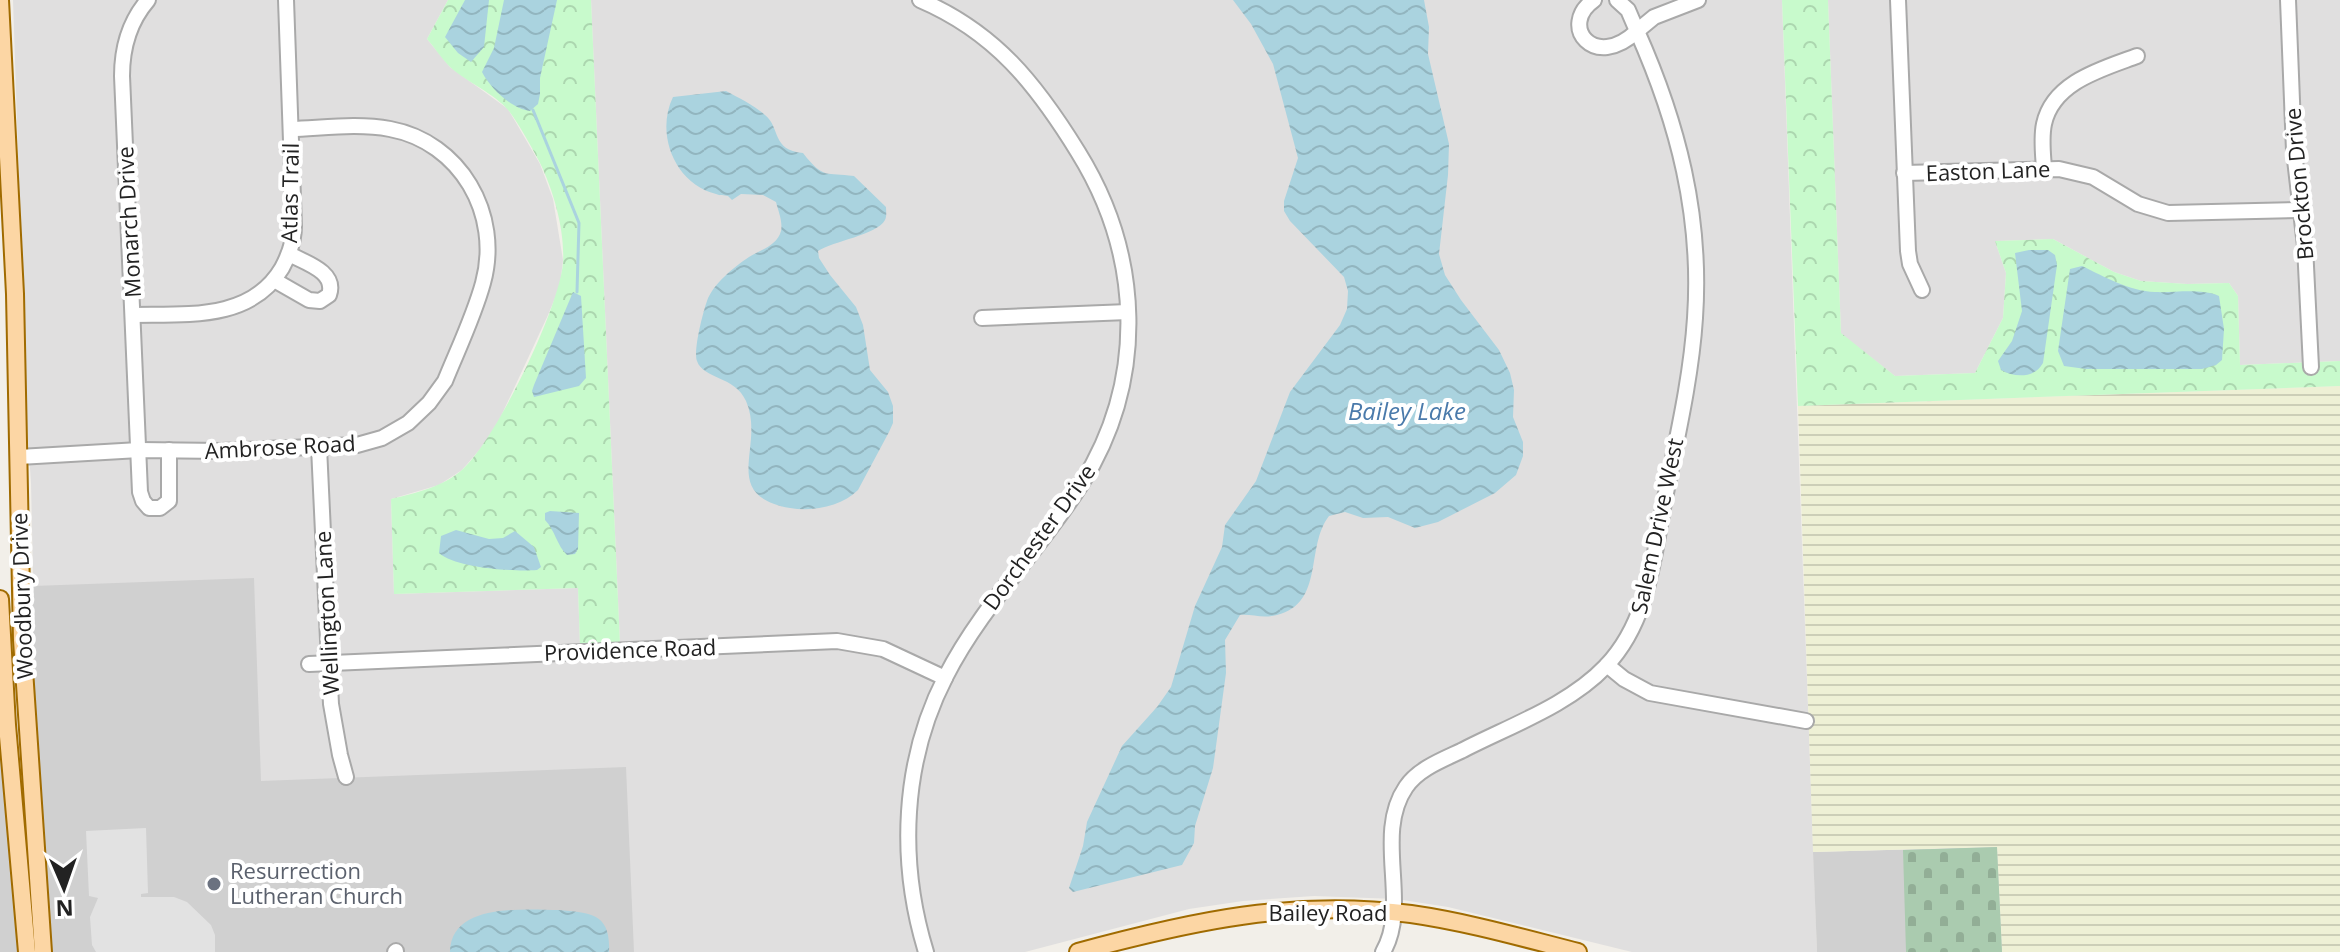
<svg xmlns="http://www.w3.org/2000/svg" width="2340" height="952" font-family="'Open Sans',sans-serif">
  <defs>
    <pattern id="farmland-rules" width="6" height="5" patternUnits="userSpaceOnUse" patternTransform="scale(2)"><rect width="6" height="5" fill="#eef0d5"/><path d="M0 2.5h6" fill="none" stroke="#ccceb7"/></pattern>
    <pattern id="cemetery-stones" width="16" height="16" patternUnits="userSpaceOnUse" patternTransform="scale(2)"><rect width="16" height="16" fill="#aacbaf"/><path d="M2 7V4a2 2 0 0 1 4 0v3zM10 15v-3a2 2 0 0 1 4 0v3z" fill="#92ae96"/></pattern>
    <pattern id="park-crowns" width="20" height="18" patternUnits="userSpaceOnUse" patternTransform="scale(2)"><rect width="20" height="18" fill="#c8facc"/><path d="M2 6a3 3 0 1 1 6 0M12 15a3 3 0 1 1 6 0" fill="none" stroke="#acd6af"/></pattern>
    <pattern id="water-waves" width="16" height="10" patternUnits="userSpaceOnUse" patternTransform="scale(2)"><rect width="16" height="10" fill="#aad3df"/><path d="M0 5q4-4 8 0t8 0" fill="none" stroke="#92b5bf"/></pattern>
  </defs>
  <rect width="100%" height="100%" fill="#f2efe9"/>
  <g fill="#e0dfdf">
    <path d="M13,0H448L427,39L450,67L508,109L540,164L553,199L563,260L560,286L548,315L496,427L481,448L462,470L439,485L391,499L394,594L578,588L580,645L620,644L591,0H1782L1817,952H1632L1448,907L1396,899L1314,896L1243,901L1189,909L1025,952H50L31,617L33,574L31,483L27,425Z"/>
    <path d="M1828,0H2340V361L2240,365L2238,296L2229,283L2187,284L2141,281L2114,272L2053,239L1995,241L2006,273L2003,318L1975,373L1895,376L1841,334Z"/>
  </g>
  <g fill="#d0d0d0">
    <path d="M254,578L261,781L626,767L634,952H50L35,695L31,615L33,586Z"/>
    <path d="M0,645L27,952H0Z"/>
    <path d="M1997,847L2002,952H1817L1813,852Z"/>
  </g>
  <path fill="url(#farmland-rules)" d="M2340,386V952H2002L1997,847L1813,852L1798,406Z"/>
  <path fill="url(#cemetery-stones)" d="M1997,847L2002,952H1906L1903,850Z"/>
  <g fill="url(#park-crowns)">
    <path d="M448,0H591L620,644L580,646L578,588L394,594L391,499C416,493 443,487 463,469C497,437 559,309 563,263C565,231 554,192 540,163C531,146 520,126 509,111C494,93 468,83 450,67C442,59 435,48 427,39Z"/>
    <path d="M1782,0H1828L1841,333L1895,376L1975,373L2003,318L2006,273L1995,241L2053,239L2114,272L2141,281L2187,284L2229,283L2238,296L2240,365L2340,361V386L1798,406Z"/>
  </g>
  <path fill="#e2e2e2" d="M146,828L148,893L141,894V897H174L187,902L211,925L215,935V952H96L92,945L90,917L98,898L89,896L86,831Z"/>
  <g fill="url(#water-waves)">
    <path d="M465,0H489L484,47L471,62L458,53L445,37Z"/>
    <path d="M504,0H557L540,78V94L538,104L530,111C512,109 490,88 482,72L494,48Z"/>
    <path d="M1233,0H1424L1429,27L1428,54L1449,144L1448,175L1439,254L1445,275L1461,300L1499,350L1510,373L1514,390L1513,417L1523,442V456L1516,475L1495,493L1438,522L1415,528L1388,517L1363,518L1345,512L1329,516C1305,547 1325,603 1277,615C1262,619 1253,614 1240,615L1225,640L1226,673L1213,768L1195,826L1194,843L1182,865L1073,892L1069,888L1083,846L1087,822L1122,746L1157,707L1171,687L1195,606L1222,547L1225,525L1256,481L1290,392L1340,325L1347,309L1348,291L1344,277L1290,221L1284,211V201L1298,158L1273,64L1251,24Z"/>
    <path d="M726,91C739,98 754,105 765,115C781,128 771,150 803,153C824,180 826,172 854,176L886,207C886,211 887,216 885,220C877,235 833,241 818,251L819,258L830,275L856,307L863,325L870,370L888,392L893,406V423L889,432L858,490C842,506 813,512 790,508C718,495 766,446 746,401C735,376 703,379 697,361C693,351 703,312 707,301C713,284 734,267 749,257C760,250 777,246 781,231C783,222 778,210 776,202L763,195L741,194L732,200L728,196C724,195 720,196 716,194C675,184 655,134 673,97Z"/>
    <path d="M2029,250H2048L2055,255L2057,265L2043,363C2035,378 2015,378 2001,370L1998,361L2012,341L2022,311L2015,253Z"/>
    <path d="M2082,266C2105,277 2129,291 2155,292C2175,293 2200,288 2219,296L2224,329L2222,360L2216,365L2202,369H2086L2064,366L2058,351L2070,269Z"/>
    <path d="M573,292L581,296L586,378L579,386L534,397L532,391L534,385Z"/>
    <path d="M550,511L579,513L578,549L575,554L567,555C557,546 555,530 545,520V513Z"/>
    <path d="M456,530L489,539L503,538L515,531L534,547L541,567L537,570C514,572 456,568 439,553L441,536Z"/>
    <path d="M559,910C591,913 611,913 609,952H450C451,902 525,910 559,910Z"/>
  </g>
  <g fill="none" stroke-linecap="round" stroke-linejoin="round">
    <path stroke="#aad3df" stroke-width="3" d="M533,110L579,223L577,292"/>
    <defs>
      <g id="minor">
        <path d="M148,0C129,22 122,47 122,76L140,492L143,501L149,508H160L169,501V450"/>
        <path d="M920,0C995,32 1036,84 1078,152C1142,255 1147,379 1082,483C1040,550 982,605 946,676C902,761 898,861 926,952"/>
        <path d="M1594,0C1558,25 1594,72 1637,31L1628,10L1617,0"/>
        <path d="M1898,0L1908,251L1910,264L1922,290"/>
        <path d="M2288,0L2294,151L2305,246L2311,367"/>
        <path d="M2044,168C2043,154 2041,138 2044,124C2053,82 2102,69 2137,56"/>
        <path d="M1904,173L2059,169L2093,177L2138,204L2168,213L2301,210"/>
        <path d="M274,280L309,300L320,301L329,295C337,272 306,263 289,254"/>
        <path d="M133,315C186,314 251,321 282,268C289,255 294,242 294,226L286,0"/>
        <path d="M982,318L1128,312"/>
        <path d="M319,447L331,704L340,755L346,777"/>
        <path d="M19,457L139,450L222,451L357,445L382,438L408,423L429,403L445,381C458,349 474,316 483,283C502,214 460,142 390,129C358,123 323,128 291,129"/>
        <path d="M309,664L837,641L883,649L945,678"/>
        <path d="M1607,665L1624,679L1650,693L1806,721"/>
        <path d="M395,952L396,951"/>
        <path d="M1383,952C1411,904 1373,835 1406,787C1418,769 1442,760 1461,751C1509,726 1568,706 1606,666C1648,622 1653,560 1664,503C1676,442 1691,380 1695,318C1702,216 1678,123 1637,31L1654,17L1698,0"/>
      </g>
      <g id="major">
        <path d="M0,0L15,294L22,640L43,952"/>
        <path d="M0,599L7,725L27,952"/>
        <path d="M1078,952C1192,921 1292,899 1411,914C1467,922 1523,938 1578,952"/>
      </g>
    </defs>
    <use href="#minor" stroke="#a9a9a9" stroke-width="18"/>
    <use href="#major" stroke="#a06b00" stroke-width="20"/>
    <use href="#minor" stroke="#fff" stroke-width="14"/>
    <use href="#major" stroke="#fcd6a4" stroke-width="16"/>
  </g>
  <circle fill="#6b7280" stroke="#fff" stroke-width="3" cx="214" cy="884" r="8"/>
  <g text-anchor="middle" stroke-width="8" stroke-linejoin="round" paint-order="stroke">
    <g font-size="22" fill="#222" stroke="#fff">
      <text transform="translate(1988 171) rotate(-2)" y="8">Easton Lane</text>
      <text transform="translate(2299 184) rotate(-95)" y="8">Brockton Drive</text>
      <text transform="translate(290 193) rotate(-89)" y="8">Atlas Trail</text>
      <text transform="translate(129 222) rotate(-93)" y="8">Monarch Drive</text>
      <text transform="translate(280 447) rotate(-3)" y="8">Ambrose Road</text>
      <text transform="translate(1657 526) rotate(-78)" y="8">Salem Drive West</text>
      <text transform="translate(1039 537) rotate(-54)" y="8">Dorchester Drive</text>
      <text transform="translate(22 596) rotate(-92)" y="8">Woodbury Drive</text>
      <text transform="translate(327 613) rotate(-93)" y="8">Wellington Lane</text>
      <text transform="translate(630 650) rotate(-2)" y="8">Providence Road</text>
      <text x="1328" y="921">Bailey Road</text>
    </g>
    <g font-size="22" fill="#5b616d" stroke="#fff" text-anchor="start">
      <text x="230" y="879">Resurrection<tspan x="230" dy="25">Lutheran Church</tspan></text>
    </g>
    <g font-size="24" font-style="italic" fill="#4a7aab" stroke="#fff">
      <text x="1407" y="420">Bailey Lake</text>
    </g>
  </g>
  <g transform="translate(64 888) rotate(178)" stroke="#ffffff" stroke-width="6" paint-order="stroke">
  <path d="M0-6L14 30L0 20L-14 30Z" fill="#222222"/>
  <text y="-12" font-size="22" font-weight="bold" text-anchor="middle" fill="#222222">N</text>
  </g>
</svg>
